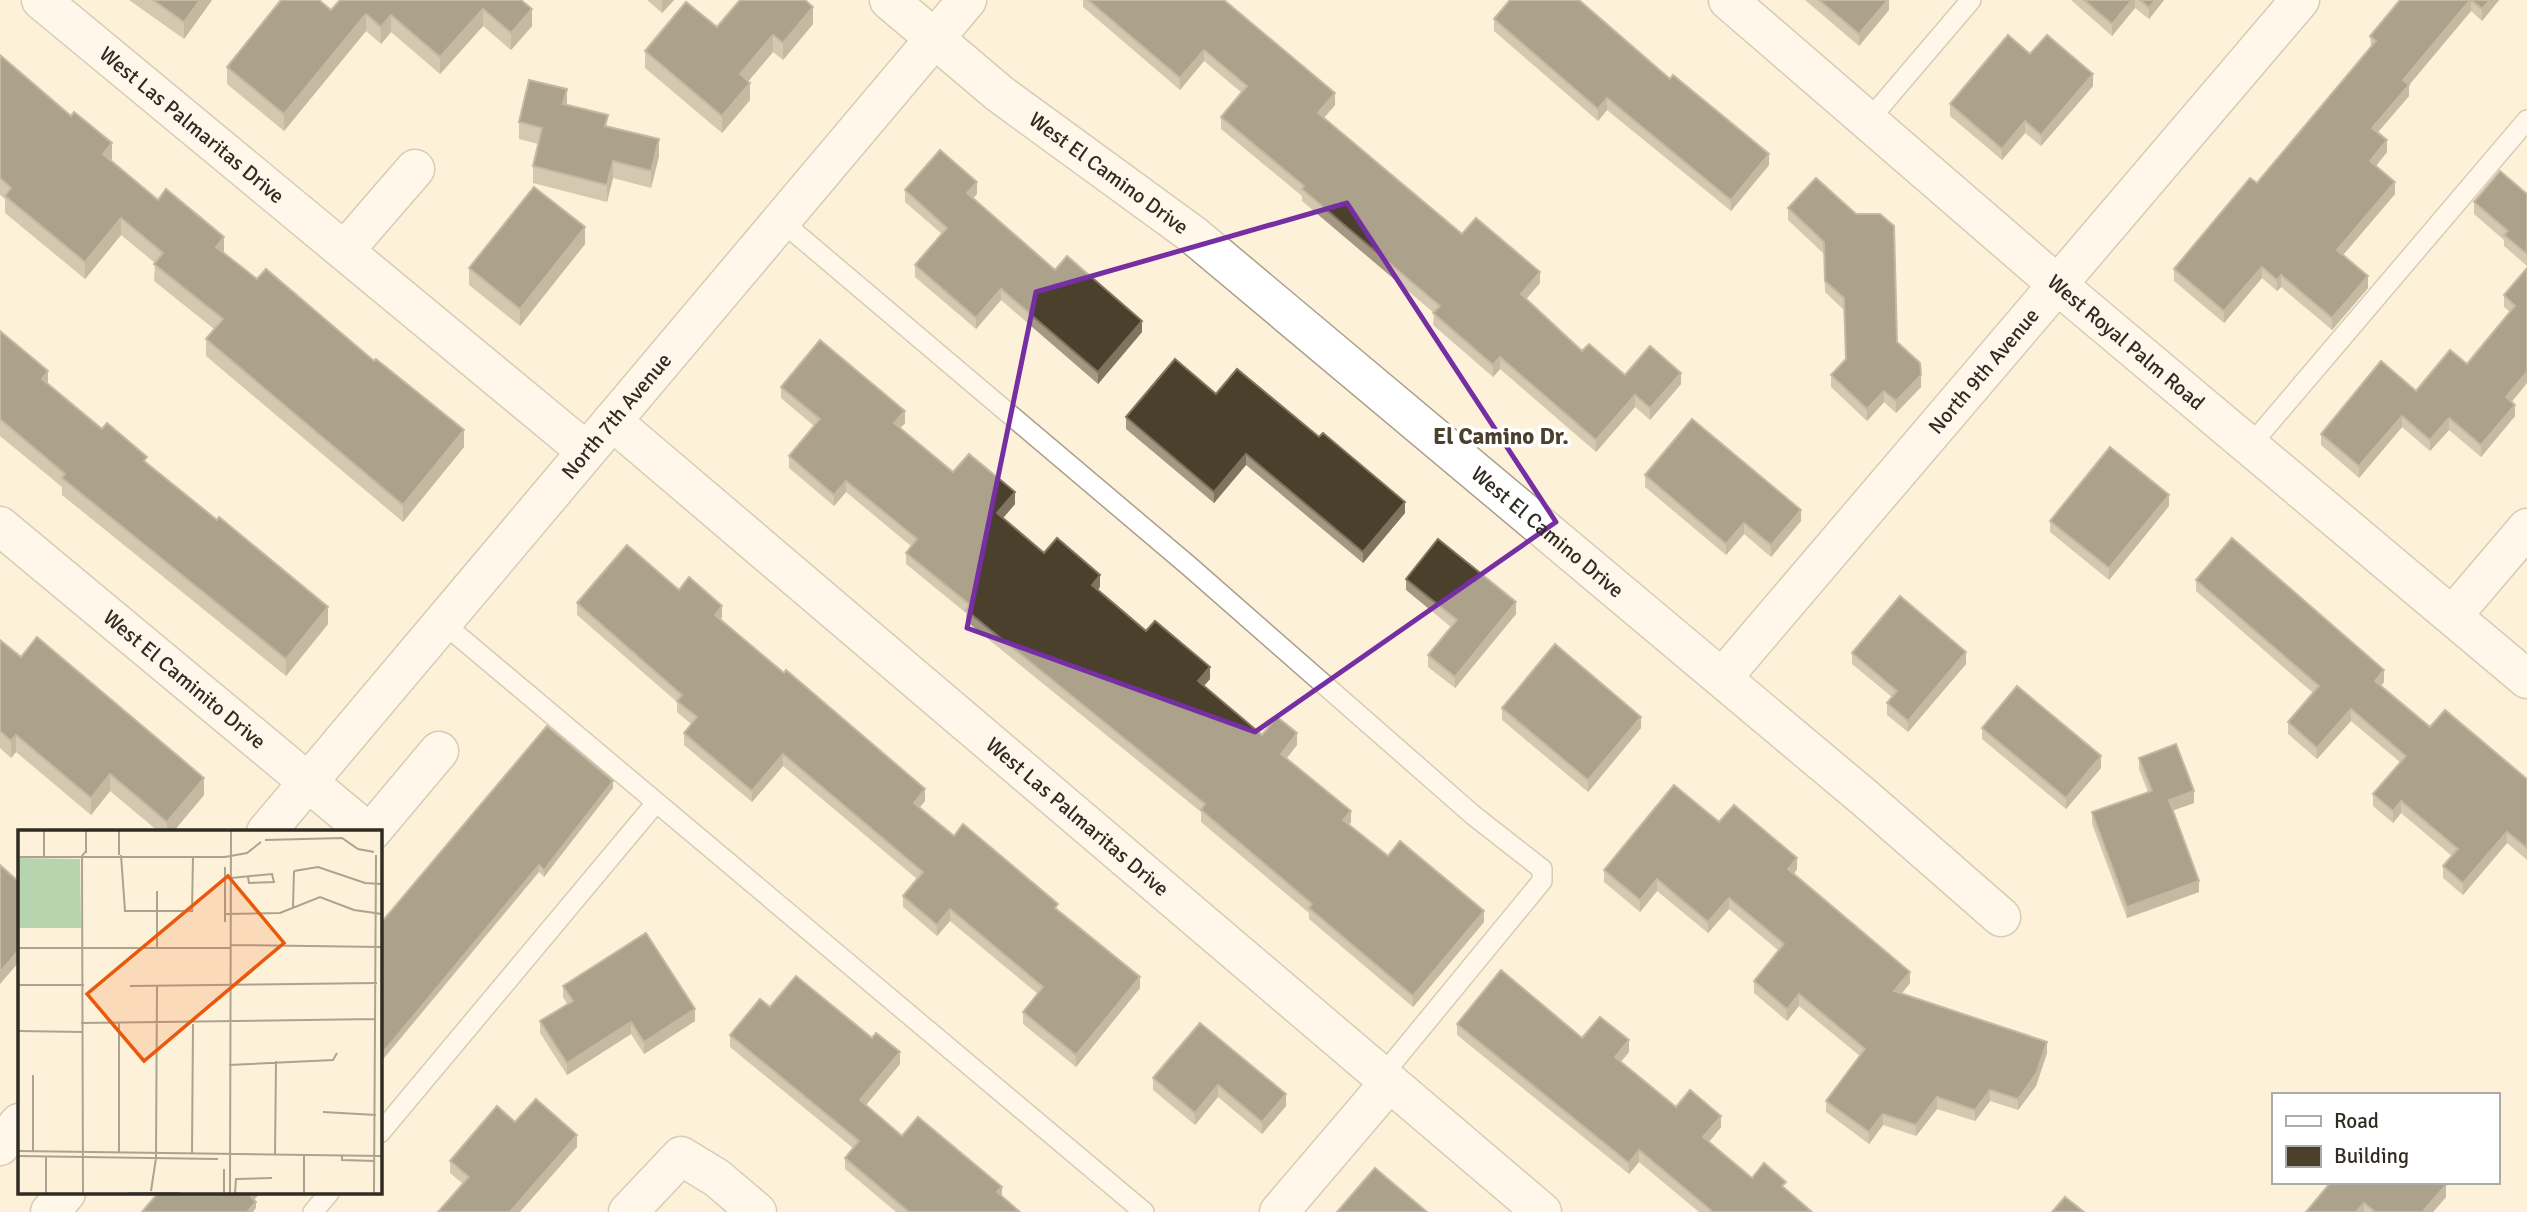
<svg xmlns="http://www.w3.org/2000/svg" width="2527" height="1212" font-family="Signika,sans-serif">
  <rect width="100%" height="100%" fill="#fef1d9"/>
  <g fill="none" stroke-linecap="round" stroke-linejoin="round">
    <defs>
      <g id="lane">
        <path d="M1868,121L1971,0"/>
        <path d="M780,220L1189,566L1473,815L1542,869V881L1381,1077"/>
        <path d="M2249,447L2527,120"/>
        <path d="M443,623L1144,1212"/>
        <path d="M380,1133L655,804"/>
        <path d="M313,1212L329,1193"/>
      </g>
      <g id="street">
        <path id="s1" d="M41,0L586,451"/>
        <path id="s2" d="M889,0L1000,94L1192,234L1866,799L2001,917"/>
        <path id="s3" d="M1728,0L2059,286L2527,679"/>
        <path d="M345,250L415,169"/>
        <path id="s4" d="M612,421L1542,1212"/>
        <path id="s5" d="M0,526L368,832"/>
        <path d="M2453,615L2527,528"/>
        <path id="s6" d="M1723,677L2300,0"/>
        <path d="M371,832L439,751"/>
        <path d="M50,1212L66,1193"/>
        <path d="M628,1212L681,1156L717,1178L757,1212"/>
        <path d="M1279,1212L1389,1083"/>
      </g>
      <g id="secondary">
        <path id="s7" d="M266,832L967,0"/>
        <path d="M0,1146L19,1123"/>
      </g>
    </defs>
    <use href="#lane" stroke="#ab9f89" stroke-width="22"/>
    <use href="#street" stroke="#ab9f89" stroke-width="41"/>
    <use href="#secondary" stroke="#ab9f89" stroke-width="41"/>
    <use href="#lane" stroke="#fff" stroke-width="19"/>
    <use href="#street" stroke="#fff" stroke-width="38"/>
    <use href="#secondary" stroke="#fff" stroke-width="38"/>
  </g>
  <g fill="#a49882">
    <path d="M129,0H212L184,39Z"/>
    <path d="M521,0L532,26L511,50L483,26L440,74L391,32L381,44L366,31L284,131L227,84V67L331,10Z"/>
    <path d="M647,0H674L662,13Z"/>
    <path d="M1083,0H1224L1335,105L1323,118L1462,234L1540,283L1526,299L1582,351L1625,375L1681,384L1650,420L1635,407L1596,452L1500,369L1493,377L1433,325L1434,313L1302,201V196L1221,129V117L1242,93L1204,61L1180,90L1083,7Z"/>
    <path d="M1805,0H1889V10L1859,46Z"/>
    <path d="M2072,0H2164L2149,19L2135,8L2112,36L2072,1Z"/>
    <path d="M2400,0H2499L2482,21L2471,11L2409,85V96L2378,132L2387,152L2376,166L2395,194L2343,255L2368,288L2332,330L2281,287L2277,291L2262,278L2224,323L2174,281V269L2257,183L2371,48L2370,36Z"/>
    <path d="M1494,19L1769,165L1731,211L1607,110L1598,121L1494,31Z"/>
    <path d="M813,24L783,60L773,52L748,81L750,100L722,133L645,68V51L717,27Z"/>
    <path d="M0,55L111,161L158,200L464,447L403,522L206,356V339L214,329L154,281L155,263L121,235L85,279L5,213V199L0,195Z"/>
    <path d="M2093,86L2041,146L2025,133L2002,160L1950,116V104Z"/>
    <path d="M567,105L608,126L659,156L651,188L613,178L607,202L533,183V166L538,144L519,139V122Z"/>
    <path d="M1816,178L1897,342L1921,387L1896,413L1884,402L1867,421L1831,387V375L1846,359L1844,310L1825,292L1824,254L1788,220V208Z"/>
    <path d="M905,190L977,194L973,198L1055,270L1142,332L1098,384L1001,300L976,329L915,277V265L942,234L905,202Z"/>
    <path d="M2527,194V266L2504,246V240L2474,214V202Z"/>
    <path d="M585,244L520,326L469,285V268Z"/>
    <path d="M2527,268L2512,402L2515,416L2481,457L2449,430L2430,451L2402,427L2359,478L2321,445V434L2416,391L2467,364L2510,312L2504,307V295Z"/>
    <path d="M0,331L48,384L102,429L147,464L328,624L286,676L62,495V487L0,436Z"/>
    <path d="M781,387L905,423L900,428L953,472L1015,504L1003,518L1044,553L1100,587L1097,590L1146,631L1210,679L1203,686L1262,735L1297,745L1287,758L1351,822L1349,825L1388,856L1484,922L1413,1007L1309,919V913L1201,822V812L966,621V613L906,564V553L911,546L846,492L834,506L789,468V456L814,426L781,398Z"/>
    <path d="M1216,394L1405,513L1363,563L1246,465L1214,503L1126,429V417Z"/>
    <path d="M1645,475L1801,521L1771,557L1744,534L1726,555L1645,487Z"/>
    <path d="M2169,506L2109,580L2050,532V521Z"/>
    <path d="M1406,579L1516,614L1455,688L1428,667V655L1451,627L1406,590Z"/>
    <path d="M2196,580L2384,682L2381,686L2430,727L2527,779V860L2507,843L2463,895L2443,878V866L2452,856L2401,813L2393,823L2373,806V794L2401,763L2351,721L2317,759L2288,734V722L2313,693L2196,591Z"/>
    <path d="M679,590L722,617L720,620L925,801L920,807L954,836L1058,910L1140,988L1076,1067L1023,1024V1012L1038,994L950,921L937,936L903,907V896L917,879L783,766L752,802L684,745V733L691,724L677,712V702L577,615V603Z"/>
    <path d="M0,640L21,657L204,795L173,832H159L110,791L91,815L16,752L11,758L0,748Z"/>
    <path d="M1852,653L1966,664L1908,732L1887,715V703L1892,697L1852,664Z"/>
    <path d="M1502,708L1641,728L1588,792L1502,720Z"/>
    <path d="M1982,728L2101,768L2066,809L1982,739Z"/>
    <path d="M2139,758L2194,803L2173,810L2199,892L2127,918L2092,824V812L2148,792L2139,769Z"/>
    <path d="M613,788L544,877L539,872L380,924Z"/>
    <path d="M1719,822L1797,869L1794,874L1910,983L1901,994L2047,1053L2036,1086L2018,1110L1990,1101L1975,1121L1937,1109L1916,1136L1883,1125L1869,1144L1826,1112V1101L1860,1056L1799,1006L1787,1021L1754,993V981L1779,951L1729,909L1708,933L1657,891L1640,912L1604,882V870Z"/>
    <path d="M563,986L695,1021L644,1054L631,1034L567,1075L540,1033V1021L567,1004L563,997Z"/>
    <path d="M770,1007L900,1064L866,1105L902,1136L1002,1196L1020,1212H896L845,1169V1158L853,1148L730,1047V1035Z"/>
    <path d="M1200,1023L1286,1106L1262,1134L1218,1097L1195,1125L1153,1090V1078Z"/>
    <path d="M1457,1024L1582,1038L1629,1052L1621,1062L1676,1107L1721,1127L1709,1142L1752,1178L1786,1190L1812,1212H1699L1639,1162L1629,1174L1457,1035Z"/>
    <path d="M515,1122L577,1147L463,1184L450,1173V1161Z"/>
    <path d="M2326,1182H2442L2446,1197L2433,1212H2306L2329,1185Z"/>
  </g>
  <g fill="#807560">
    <path d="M200,0H212L184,39V22Z"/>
    <path d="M662,0H674L662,13Z"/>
    <path d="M1888,0H1889V10L1859,46V34Z"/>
    <path d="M2132,0H2135V8L2112,36V24Z"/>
    <path d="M2155,0H2164L2149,19V8Z"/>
    <path d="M2471,0V11L2409,85V96L2372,139V128L2403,80Z"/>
    <path d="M2490,0H2499L2482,21V9Z"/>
    <path d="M813,7V24L783,60V43Z"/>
    <path d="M483,9V26L440,74V57Z"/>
    <path d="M532,9V26L511,50V33Z"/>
    <path d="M366,14V31L284,131V114Z"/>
    <path d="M391,15V32L381,44V27Z"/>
    <path d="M773,35V52L740,91V74Z"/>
    <path d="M1204,50V61L1180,90V78Z"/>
    <path d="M2093,74V86L2041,146V135Z"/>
    <path d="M750,83V100L722,133V116Z"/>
    <path d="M567,89V106L563,104Z"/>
    <path d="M1335,93V105L1318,125V113Z"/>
    <path d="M1607,98V110L1598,121V109Z"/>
    <path d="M2025,121V133L2002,160V149Z"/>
    <path d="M659,139V156L651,188V171Z"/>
    <path d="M2387,140V152L2370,173V161Z"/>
    <path d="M112,143V160L103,154Z"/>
    <path d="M1769,154V165L1731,211V200Z"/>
    <path d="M613,161V178L607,202V185Z"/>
    <path d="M977,182V194L967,205V193Z"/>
    <path d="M2395,182V194L2337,262V250Z"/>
    <path d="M121,218V235L85,279V262Z"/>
    <path d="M585,227V244L520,326V309Z"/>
    <path d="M224,237V254L216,247Z"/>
    <path d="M2262,267V278L2224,323V311Z"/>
    <path d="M1540,272V283L1521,305V294Z"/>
    <path d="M2281,275V287L2277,291V280Z"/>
    <path d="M2368,276V288L2332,330V318Z"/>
    <path d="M1001,289V300L976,329V318Z"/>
    <path d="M1142,321V332L1098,384V372Z"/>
    <path d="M1500,357V369L1493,377V365Z"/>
    <path d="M48,371V388L42,379Z"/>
    <path d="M2527,372V383L2506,409V397Z"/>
    <path d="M1681,373V384L1650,420V408Z"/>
    <path d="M1921,375V387L1896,413V401Z"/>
    <path d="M1884,391V402L1867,421V409Z"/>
    <path d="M1635,395V407L1596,452V440Z"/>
    <path d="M2515,405V416L2481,457V445Z"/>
    <path d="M905,411V423L894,435V423Z"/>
    <path d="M2402,416V427L2359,478V466Z"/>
    <path d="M2449,418V430L2430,451V440Z"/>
    <path d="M464,430V447L403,522V505Z"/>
    <path d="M1246,454V465L1214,503V492Z"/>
    <path d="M846,481V492L834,506V495Z"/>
    <path d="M1015,492V504L997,525V513Z"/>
    <path d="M2169,495V506L2109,580V568Z"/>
    <path d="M1405,502V513L1363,563V552Z"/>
    <path d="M1801,510V521L1771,557V545Z"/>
    <path d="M1744,523V534L1726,555V544Z"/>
    <path d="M1100,575V587L1092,597V585Z"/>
    <path d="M1516,602V614L1455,688V677Z"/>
    <path d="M722,606V617L715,626V615Z"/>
    <path d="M328,607V624L286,676V659Z"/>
    <path d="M1966,652V664L1908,732V721Z"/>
    <path d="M1210,667V679L1198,693V681Z"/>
    <path d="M2384,670V682L2375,693V681Z"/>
    <path d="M2351,709V721L2317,759V748Z"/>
    <path d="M1641,717V728L1588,792V780Z"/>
    <path d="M1297,733V745L1281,765V754Z"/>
    <path d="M16,735V752L11,758V741Z"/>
    <path d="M783,754V766L752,802V791Z"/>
    <path d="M2101,756V768L2066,809V798Z"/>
    <path d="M110,774V791L91,815V798Z"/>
    <path d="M204,778V795L173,832H167V822Z"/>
    <path d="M613,781V788L544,877V870Z"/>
    <path d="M925,789V801L914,814V803Z"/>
    <path d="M2194,791V803L2169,812V800Z"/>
    <path d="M2401,801V813L2393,823V811Z"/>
    <path d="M1351,811V822L1343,832V820Z"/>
    <path d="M2507,832V843L2463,895V883Z"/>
    <path d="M1797,858V869L1788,881V869Z"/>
    <path d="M539,865V872L380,1063V1056Z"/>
    <path d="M1657,879V891L1640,912V900Z"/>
    <path d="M2199,881V892L2127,918V907Z"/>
    <path d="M1729,898V909L1708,933V922Z"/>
    <path d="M950,909V921L937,936V925Z"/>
    <path d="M1484,911V922L1413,1007V996Z"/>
    <path d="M19,950V962L0,984V972Z"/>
    <path d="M1910,972V983L1894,1003V991Z"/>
    <path d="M1140,977V988L1076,1067V1055Z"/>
    <path d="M1799,994V1006L1787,1021V1009Z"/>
    <path d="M695,1009V1021L644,1054V1042Z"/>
    <path d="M631,1022V1034L567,1075V1063Z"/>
    <path d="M1629,1040V1052L1615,1068V1057Z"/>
    <path d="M2047,1042V1053L2036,1086L2018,1110V1099Z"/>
    <path d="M900,1052V1064L860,1112V1100Z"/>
    <path d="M1218,1085V1097L1195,1125V1113Z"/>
    <path d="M1990,1090V1101L1975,1121V1110Z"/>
    <path d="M1286,1094V1106L1262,1134V1122Z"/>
    <path d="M1937,1097V1109L1916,1136V1125Z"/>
    <path d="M1883,1114V1125L1869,1144V1132Z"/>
    <path d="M1721,1116V1127L1703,1149V1137Z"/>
    <path d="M577,1135V1147L520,1212H510Z"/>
    <path d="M1639,1150V1162L1629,1174V1163Z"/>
    <path d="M2446,1185V1197L2433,1212H2424V1210Z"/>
    <path d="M1002,1187V1198L997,1192Z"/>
    <path d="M254,1193H260L251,1204V1197Z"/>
    <path d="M256,1202V1208L253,1212H247Z"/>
    <path d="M2364,1203V1212H2356Z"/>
  </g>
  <g fill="#4a402c" stroke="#807560" stroke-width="2">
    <path d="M153,0H200L184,22Z"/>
    <path d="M281,0H319L331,10L340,0H521L532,9L511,33L483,9L440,57L391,15L381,27L366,14L284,114L227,67Z"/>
    <path d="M740,0H805L813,7L783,43L773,35L740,74L750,83L722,116L645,51L686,2L717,27Z"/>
    <path d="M1088,0H1224L1335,93L1318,113L1462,234L1476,218L1540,272L1521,294L1582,351L1589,344L1625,375L1650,346L1681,373L1650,408L1635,395L1596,440L1500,357L1493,365L1433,313L1440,306L1302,189L1304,186L1221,117L1247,86L1204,50L1180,78Z"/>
    <path d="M1510,0H1579L1670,79L1673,75L1769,154L1731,200L1607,98L1598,109L1494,19Z"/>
    <path d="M1819,0H1888L1859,34Z"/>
    <path d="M2084,0H2132L2112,24Z"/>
    <path d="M2140,0H2155L2149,8Z"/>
    <path d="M2400,0H2470L2403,80L2409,85L2372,128L2387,140L2370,161L2395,182L2337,250L2368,276L2332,318L2281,275L2277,280L2262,267L2224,311L2174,269L2250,178L2257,183L2376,41L2370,36Z"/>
    <path d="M2471,0H2490L2482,9Z"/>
    <path d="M2008,35L2030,54L2047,35L2093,74L2041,135L2025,121L2002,149L1950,104Z"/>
    <path d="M0,55L71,116L74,112L112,143L103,154L158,200L166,189L224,237L216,247L257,279L266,269L374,361L376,359L464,430L403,505L206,339L223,319L154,264L163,253L121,218L85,262L5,196L11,188L0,178Z"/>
    <path d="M529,80L567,89L563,104L608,115L605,126L659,139L651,171L613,161L607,185L533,166L542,128L519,122Z"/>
    <path d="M940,150L977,182L967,193L1055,270L1067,256L1142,321L1098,372L1001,289L976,318L915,265L947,228L905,190Z"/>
    <path d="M2500,171L2527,194V254L2504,235L2508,231L2474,202Z"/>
    <path d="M1816,178L1856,214H1880L1894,226L1897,342L1920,363L1921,375L1896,401L1884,391L1867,409L1831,375L1846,359L1844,298L1825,281L1824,242L1788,208Z"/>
    <path d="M534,187L585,227L520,309L469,268Z"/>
    <path d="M2527,268V372L2506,397L2515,405L2481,445L2449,418L2430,440L2402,416L2359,466L2321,434L2381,361L2416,391L2450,350L2467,364L2515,306L2504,295Z"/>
    <path d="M0,331L48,371L42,379L102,429L107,423L147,457L144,461L217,520L219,517L328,607L286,659L62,478L65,474L0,419Z"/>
    <path d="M820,340L905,411L894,423L953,472L969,454L1015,492L997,513L1044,553L1057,538L1100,575L1092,585L1146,631L1155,621L1210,667L1198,681L1262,735L1277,717L1297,733L1281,754L1351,811L1343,820L1388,856L1400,841L1484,911L1413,996L1309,908L1312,904L1201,810L1205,804L966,610L970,605L906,553L917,539L846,481L834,495L789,456L820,419L781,387Z"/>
    <path d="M1175,359L1216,394L1237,369L1319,437L1323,433L1405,502L1363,552L1246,454L1214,492L1126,417Z"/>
    <path d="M1692,419L1801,510L1771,545L1744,523L1726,544L1645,475Z"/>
    <path d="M2110,447L2169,495L2109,568L2050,521Z"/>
    <path d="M2232,538L2384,670L2375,681L2430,727L2445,710L2527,779V848L2507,832L2463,883L2443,866L2458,849L2401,801L2393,811L2373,794L2406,756L2351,709L2317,748L2288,722L2319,686L2196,580Z"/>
    <path d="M1438,539L1516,602L1455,677L1428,655L1457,620L1406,579Z"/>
    <path d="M627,545L679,590L689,577L722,606L715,615L784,673L786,670L925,789L914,803L954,836L963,824L1058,904L1055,908L1140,977L1076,1055L1023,1012L1043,987L950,909L937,925L903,896L923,872L783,754L752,791L684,733L697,717L677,701L682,695L577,603Z"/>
    <path d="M1900,596L1966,652L1908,721L1887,703L1897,691L1852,653Z"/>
    <path d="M37,637L204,778L167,822L110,774L91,798L16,735L11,741L0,731V640L21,657Z"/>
    <path d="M1555,644L1641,717L1588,780L1502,708Z"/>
    <path d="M2017,686L2101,756L2066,798L1982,728Z"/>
    <path d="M547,726L613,781L544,870L539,865L380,1056V924Z"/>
    <path d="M2176,744L2194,791L2169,800L2199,881L2127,907L2092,812L2152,791L2139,758Z"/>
    <path d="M1674,785L1719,822L1734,805L1797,858L1788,869L1910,972L1894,991L2047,1042L2036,1074L2018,1099L1990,1090L1975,1110L1937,1097L1916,1125L1883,1114L1869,1132L1826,1101L1865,1049L1799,994L1787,1009L1754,981L1784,944L1729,898L1708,922L1657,879L1640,900L1604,870Z"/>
    <path d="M0,865L19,882V950L0,972Z"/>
    <path d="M646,933L695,1009L644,1042L631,1022L567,1063L540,1021L573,1001L563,986Z"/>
    <path d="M1501,970L1582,1038L1600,1017L1629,1040L1615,1057L1676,1107L1690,1090L1721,1116L1703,1137L1752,1178L1764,1163L1786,1182L1782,1186L1812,1212H1713L1639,1150L1629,1163L1457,1024Z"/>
    <path d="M796,976L872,1038L876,1033L900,1052L860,1100L902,1136L918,1117L1002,1187L997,1192L1020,1212H909L845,1158L859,1141L730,1035L760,999L770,1007Z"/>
    <path d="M1200,1023L1286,1094L1262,1122L1218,1085L1195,1113L1153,1078Z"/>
    <path d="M536,1099L577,1135L510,1212H438L469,1177L450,1161L497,1106L515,1122Z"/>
    <path d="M1375,1168L1427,1212H1337Z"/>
    <path d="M2331,1182H2442L2446,1185L2424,1210L2427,1212H2375L2364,1203L2356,1212H2306Z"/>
    <path d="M158,1193H254L251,1197L256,1202L247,1212H142Z"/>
    <path d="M2065,1197L2084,1212H2052Z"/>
  </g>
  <path d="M0 0H2527V1212H0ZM1347,203L1556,522L1255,732L967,628L1036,292Z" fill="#fef1d9" fill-opacity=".55" fill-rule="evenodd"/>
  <path fill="none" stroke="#752fa2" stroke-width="5" stroke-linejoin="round" d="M1347,203L1556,522L1255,732L967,628L1036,292Z"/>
  <g text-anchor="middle" stroke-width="7" stroke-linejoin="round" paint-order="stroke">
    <g font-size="21" fill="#312c23" stroke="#fff">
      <text dy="7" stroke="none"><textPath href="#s1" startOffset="196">West Las Palmaritas Drive</textPath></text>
      <text dy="7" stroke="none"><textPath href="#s2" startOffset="280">West El Camino Drive</textPath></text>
      <text dy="7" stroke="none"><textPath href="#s3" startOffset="525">West Royal Palm Road</textPath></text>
      <text dy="7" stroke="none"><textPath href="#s6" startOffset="402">North 9th Avenue</textPath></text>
      <text dy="7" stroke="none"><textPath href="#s7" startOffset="544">North 7th Avenue</textPath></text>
      <text dy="7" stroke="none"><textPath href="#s2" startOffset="847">West El Camino Drive</textPath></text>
      <text dy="7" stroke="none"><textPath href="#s5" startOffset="240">West El Caminito Drive</textPath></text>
      <text dy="7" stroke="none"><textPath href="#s4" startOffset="611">West Las Palmaritas Drive</textPath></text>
    </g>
    <g font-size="23" font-weight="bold" fill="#4b402d" stroke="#fff">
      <text x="1501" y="444">El Camino Dr.</text>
    </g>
  </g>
  <g transform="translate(18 830)">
    <rect width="364" height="364" fill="#fef1d9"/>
    <path d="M0,28L62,29L63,98H0Z" fill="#b6d5af"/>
    <path fill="none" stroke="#aca290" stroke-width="2" d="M247,10L324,8L340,19L356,22M68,23V1M101,25V1M103,25L107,81H174L175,27M0,27H207L229,23L243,12M26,27V1M276,41L300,37L347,53L364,54M213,48L254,44L256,52L231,53L230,47M275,77L276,41M207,84L262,83L302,67L336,80L364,84M207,92V37M212,115L364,117M0,118H212M139,118V61M0,155H66M112,156L359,153M63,193L358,189M0,201L65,202M211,235L315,230L319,223M305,282L358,285M0,321L364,326M15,322V245M101,323V193M174,324L175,194M257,325L258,231M286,325V363M0,326L200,329M28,326V363M324,326V330L357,331M206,339V363M133,361L138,328L139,156M65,363L64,26L68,21M110,363H162M212,363L213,1M217,363L218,349L254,348M356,363L358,25"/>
    <path fill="#e8590c" fill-opacity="0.15" stroke="#e8590c" stroke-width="3.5" d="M210,46L266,113L126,231L69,164Z"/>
    <rect width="364" height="364" fill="none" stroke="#312c23" stroke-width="3.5"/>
  </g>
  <rect x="2272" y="1093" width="228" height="91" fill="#ffffff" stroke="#adaba7" stroke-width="2"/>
  <rect x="2286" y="1116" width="35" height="10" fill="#ffffff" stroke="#adaba7" stroke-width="2"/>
  <text x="2334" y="1128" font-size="21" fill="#312c23">Road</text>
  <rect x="2286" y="1146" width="35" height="21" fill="#4a402c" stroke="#adaba7" stroke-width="2"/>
  <text x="2334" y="1163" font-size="21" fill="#312c23">Building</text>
</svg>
